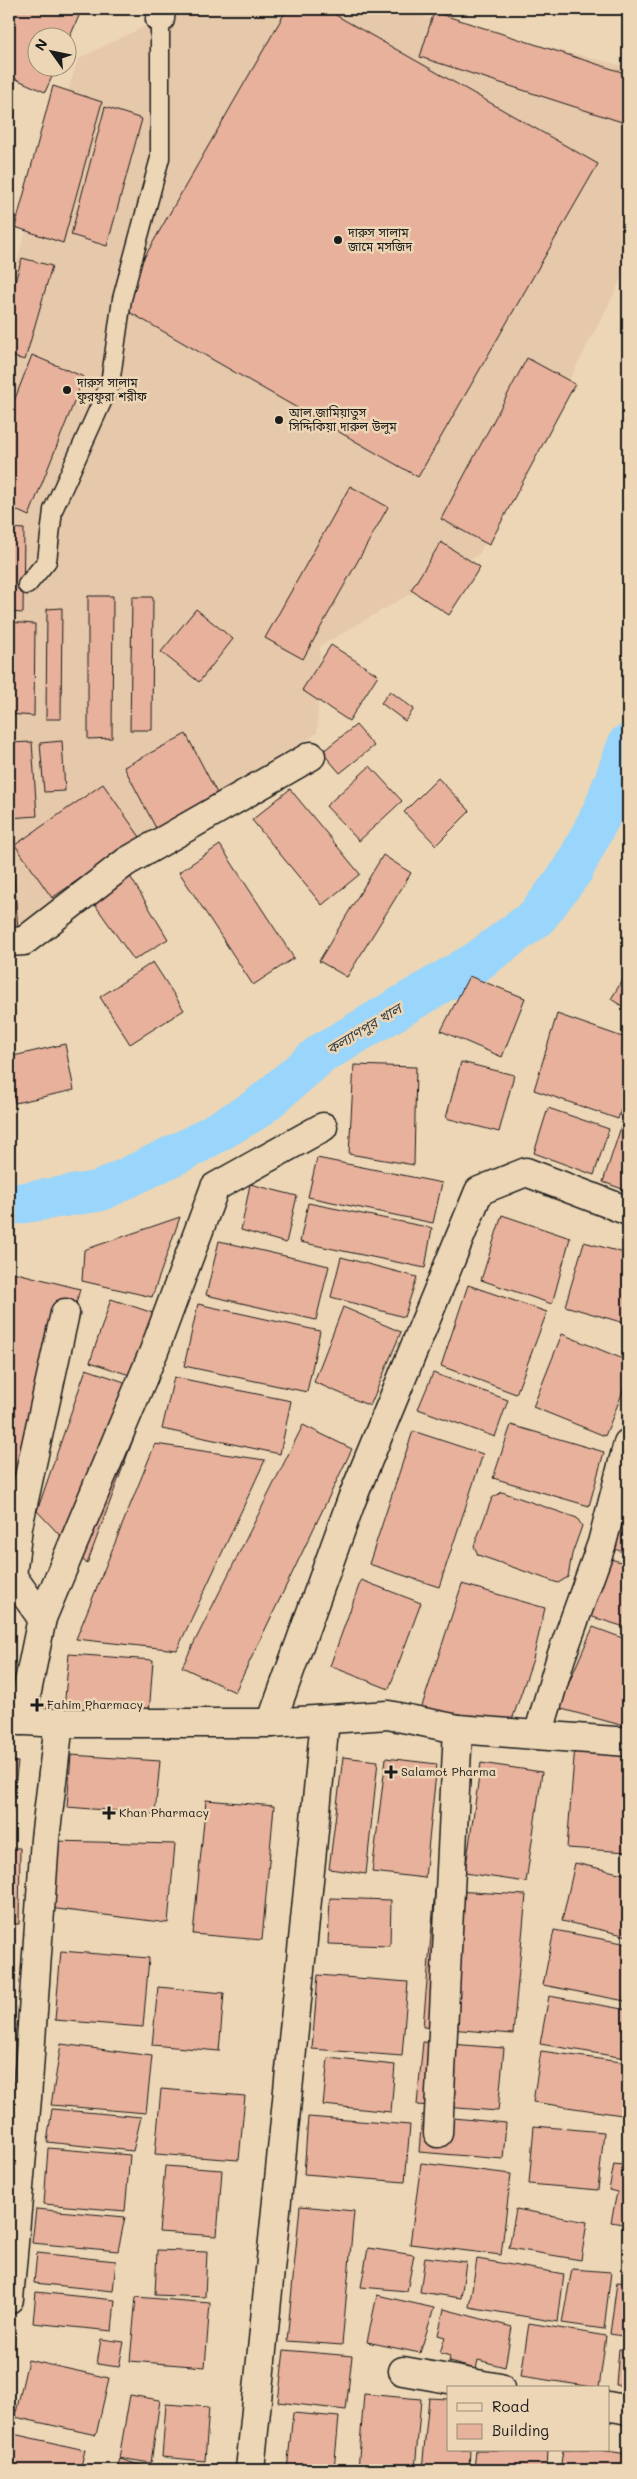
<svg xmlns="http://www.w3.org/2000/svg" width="637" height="2479" font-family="Mali,'Noto Sans Bengali',sans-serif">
  <rect width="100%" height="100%" fill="#ecd6b5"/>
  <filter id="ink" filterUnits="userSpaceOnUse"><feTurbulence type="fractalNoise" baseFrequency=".02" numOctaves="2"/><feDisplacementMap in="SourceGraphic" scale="10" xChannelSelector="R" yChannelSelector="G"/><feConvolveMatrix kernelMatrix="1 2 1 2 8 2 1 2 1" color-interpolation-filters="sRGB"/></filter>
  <g filter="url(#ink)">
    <path fill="#e6c8aa" d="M181,9H360L403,12L628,67V255L618,286L479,554L320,646L317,733L29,922L9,924V287L78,59Z"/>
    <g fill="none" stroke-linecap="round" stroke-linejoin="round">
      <path stroke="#9ad5fb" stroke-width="41" d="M9,1205L100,1191L191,1147L257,1109L321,1054L478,961L537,917L573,870L604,809L628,744"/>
    </g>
    <g fill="#e7b19b" stroke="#1c1c1c">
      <path d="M9,9H82L68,41V38H38V68H56L45,92L9,76Z"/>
      <path d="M287,9H325L598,164L418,477L117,305Z"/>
      <path d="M434,12L628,74V124L420,57Z"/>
      <path d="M53,86L102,102L63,243L15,227Z"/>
      <path d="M105,107L142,119L107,246L71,235Z"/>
      <path d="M22,258L52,266L25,360L9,356V302Z"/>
      <path d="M32,355L84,377L29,516L9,507V414Z"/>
      <path d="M527,358L575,384L489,545L441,519Z"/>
      <path d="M350,486L388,507L303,659L265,638Z"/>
      <path d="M9,528L24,529L23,613L9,612Z"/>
      <path d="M441,542L480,567L449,615L411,590Z"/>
      <path d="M88,596H113L112,738L88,739Z"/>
      <path d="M132,597H153L152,730H130Z"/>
      <path d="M62,608L61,719H46L47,609Z"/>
      <path d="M196,609L233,639L199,682L161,652Z"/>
      <path d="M9,622L35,624L34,716L9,714Z"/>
      <path d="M331,645L378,675L349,721L302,690Z"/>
      <path d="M390,691L414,709L405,721L381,703Z"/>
      <path d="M356,725L374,746L340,773L322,752Z"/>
      <path d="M186,734L220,799L158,832L124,767Z"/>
      <path d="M62,741L65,791L44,792L40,743Z"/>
      <path d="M32,742L37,816L9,818V743Z"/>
      <path d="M370,766L402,801L359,841L326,806Z"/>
      <path d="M438,778L470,811L436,845L404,812Z"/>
      <path d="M103,784L140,837L52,898L15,845Z"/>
      <path d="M290,789L360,874L322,905L252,820Z"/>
      <path d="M220,845L294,958L253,985L179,872Z"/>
      <path d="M9,850H12L18,930L9,931Z"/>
      <path d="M383,855L411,873L347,977L319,961Z"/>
      <path d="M122,863L168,939L134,960L83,888Z"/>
      <path d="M153,962L184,1010L130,1044L100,997Z"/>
      <path d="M628,971V1010L611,999Z"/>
      <path d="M469,976L525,998L502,1057L441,1031Z"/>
      <path d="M557,1014L628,1039V1087L618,1119L534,1090Z"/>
      <path d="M65,1044L74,1090L15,1103L9,1074V1057Z"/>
      <path d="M461,1062L514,1075L499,1132L446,1118Z"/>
      <path d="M354,1065L416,1067L414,1165L349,1154Z"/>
      <path d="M548,1108L609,1129L594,1175L534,1153Z"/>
      <path d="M622,1124L628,1126V1191L603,1182Z"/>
      <path d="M317,1158L442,1183L433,1223L308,1197Z"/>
      <path d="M250,1184L297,1196L286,1243L241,1230Z"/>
      <path d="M308,1203L432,1228L425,1268L300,1242Z"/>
      <path d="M502,1215L570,1238L552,1304L481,1280Z"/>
      <path d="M180,1217L152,1297L82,1281L84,1250Z"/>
      <path d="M219,1241L329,1266L316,1320L206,1295Z"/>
      <path d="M584,1242L628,1254V1324L565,1306Z"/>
      <path d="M341,1257L417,1277L404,1317L331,1297Z"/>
      <path d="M9,1271L80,1289L23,1506L9,1503Z"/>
      <path d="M468,1285L547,1312L516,1394L441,1366Z"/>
      <path d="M111,1299L177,1321L157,1384L90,1362Z"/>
      <path d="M198,1304L320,1331L307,1392L184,1366Z"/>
      <path d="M343,1307L401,1332L370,1406L314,1382Z"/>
      <path d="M562,1334L628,1361V1379L605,1436L533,1407Z"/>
      <path d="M86,1369L151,1391L87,1564L37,1511Z"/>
      <path d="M433,1373L508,1400L495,1437L418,1409Z"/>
      <path d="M174,1377L291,1401L280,1454L162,1429Z"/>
      <path d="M303,1425L352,1449L235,1692L182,1667Z"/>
      <path d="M511,1425L604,1452L589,1506L493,1478Z"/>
      <path d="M413,1431L483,1454L439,1587L369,1564Z"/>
      <path d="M155,1444L265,1460L177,1650L76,1639Z"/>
      <path d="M502,1492L577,1518L582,1526L572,1554L568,1577L558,1583L478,1555L474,1546L492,1498Z"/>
      <path d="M628,1506V1554L615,1549Z"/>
      <path d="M600,1556L628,1564V1628L580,1613Z"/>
      <path d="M361,1580L421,1603L389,1689L330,1666Z"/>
      <path d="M462,1584L545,1608L533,1659L512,1720L458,1729L420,1712Z"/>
      <path d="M593,1627L628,1640V1727L558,1708Z"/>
      <path d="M69,1654L153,1660L149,1715L64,1709Z"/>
      <path d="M575,1745L628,1749V1852L567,1848Z"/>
      <path d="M71,1755L160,1761L155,1814L67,1807Z"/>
      <path d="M343,1757L378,1761L366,1874L329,1869Z"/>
      <path d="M386,1758L437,1764L425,1878L372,1872Z"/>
      <path d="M9,1761L18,1762L11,1818H9Z"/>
      <path d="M481,1763L542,1772L526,1882L465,1873Z"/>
      <path d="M206,1800L274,1806L262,1940L193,1934Z"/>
      <path d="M54,1841L175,1844L168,1923L49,1908Z"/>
      <path d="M9,1848H20L19,1924H9Z"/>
      <path d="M575,1863L628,1875V1936L562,1921Z"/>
      <path d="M435,1890L526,1895L513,2034L423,2027Z"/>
      <path d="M330,1898L391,1900L390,1946L328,1944Z"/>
      <path d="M554,1930L628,1944V1986L625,2001L543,1985Z"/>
      <path d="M61,1951L149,1958L143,2027L55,2020Z"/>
      <path d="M9,1955H14L12,2029H9Z"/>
      <path d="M318,1975L408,1982L402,2056L312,2049Z"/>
      <path d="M158,1987L224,1993L219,2051L152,2045Z"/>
      <path d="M549,1996L628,2010V2042L625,2058L540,2044Z"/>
      <path d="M423,2042L504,2048L498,2111L417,2105Z"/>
      <path d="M61,2044L152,2056L146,2113L51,2105Z"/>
      <path d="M541,2051L628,2063L622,2115L533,2102Z"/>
      <path d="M328,2058L395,2065L391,2112L323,2105Z"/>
      <path d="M161,2089L245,2096L239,2160L155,2154Z"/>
      <path d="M9,2093L15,2094L12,2143H9Z"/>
      <path d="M52,2109L141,2117L133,2151L47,2142Z"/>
      <path d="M422,2115L506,2123L503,2159L419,2152Z"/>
      <path d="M308,2117L410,2125L405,2182L304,2174Z"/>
      <path d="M534,2126L604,2132L598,2190L529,2184Z"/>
      <path d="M628,2132V2225L611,2222L617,2192L609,2190L614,2164L622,2165Z"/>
      <path d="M48,2148L130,2155L125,2211L44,2204Z"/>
      <path d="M421,2163L511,2174L501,2255L410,2244Z"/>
      <path d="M165,2166L222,2170L217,2236L159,2232Z"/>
      <path d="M300,2206L354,2211L342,2345L287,2341Z"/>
      <path d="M36,2209L125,2217L118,2251L32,2243Z"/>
      <path d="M516,2209L587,2222L581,2260L509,2248Z"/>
      <path d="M368,2248L414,2255L407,2291L361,2287Z"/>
      <path d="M157,2250L207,2252L205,2297L155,2295Z"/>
      <path d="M37,2253L116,2261L113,2291L34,2283Z"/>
      <path d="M425,2257L466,2262L461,2298L420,2292Z"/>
      <path d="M477,2259L564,2274L558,2322L469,2307Z"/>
      <path d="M572,2269L611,2272L604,2329L562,2323Z"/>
      <path d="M617,2282L628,2283V2337L610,2334Z"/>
      <path d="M36,2292L115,2300L112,2331L33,2323Z"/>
      <path d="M377,2295L434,2308L420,2353L367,2342Z"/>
      <path d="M136,2297L210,2303L205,2367L130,2361Z"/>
      <path d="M444,2309L512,2327L505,2367L478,2360L476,2369L449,2362L450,2356L440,2353L445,2337L438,2335Z"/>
      <path d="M529,2323L606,2336L599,2388L521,2376Z"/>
      <path d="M101,2339L124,2342L119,2367L97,2364Z"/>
      <path d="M619,2349L628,2350V2386L616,2385Z"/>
      <path d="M284,2350L352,2356L346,2410L278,2402Z"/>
      <path d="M28,2360L109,2378L96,2435L15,2417Z"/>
      <path d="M364,2394L421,2399L415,2470H358Z"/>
      <path d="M130,2395L160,2400L151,2463L119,2458Z"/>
      <path d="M429,2398L448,2399V2450H470L469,2470H422Z"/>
      <path d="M166,2404L209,2407L205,2461L162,2457Z"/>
      <path d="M293,2413L339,2417L334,2470H287Z"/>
      <path d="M9,2433L85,2450L80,2470H9Z"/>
      <path d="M476,2450H548L547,2470H474Z"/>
      <path d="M563,2450H599L628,2454V2470H560Z"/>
      <path d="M120,2459L149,2468L148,2470H116Z"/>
    </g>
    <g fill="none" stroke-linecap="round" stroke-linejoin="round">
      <defs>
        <path id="service" d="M27,585L47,561L53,510L110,384L122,299L160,158V19"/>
        <g id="minor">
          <path d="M160,19L161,9"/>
          <path d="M9,942L24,941L126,862L311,756"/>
          <path d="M42,1618L12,1576L18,1527L65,1313"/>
          <path d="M9,1720L59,1723H271L388,1715L458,1729L628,1742"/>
          <path d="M21,1721L42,1618L154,1351L215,1187L323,1127"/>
          <path d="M271,1723L352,1499L479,1191L526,1172L628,1211"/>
          <path d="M538,1735L561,1657L602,1543L628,1443"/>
          <path d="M438,2133L458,1729"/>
          <path d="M9,2299L27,2098L45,1839L59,1723"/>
          <path d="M403,2371L500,2388"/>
          <path d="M608,2406L628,2410"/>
          <path d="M250,2470L325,1720"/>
        </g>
      </defs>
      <use href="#service" stroke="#1c1c1c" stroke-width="21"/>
      <use href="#minor" stroke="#1c1c1c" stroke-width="31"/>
      <use href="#service" stroke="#ecd6b5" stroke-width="18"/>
      <use href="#minor" stroke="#ecd6b5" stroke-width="28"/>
    </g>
  </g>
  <g fill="#1c1c1c" stroke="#ecd6b5" stroke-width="2">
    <circle cx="338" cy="240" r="5"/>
    <circle cx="67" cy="390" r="5"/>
    <circle cx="279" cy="420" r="5"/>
    <path d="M34.5 1697.5h5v5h5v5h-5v5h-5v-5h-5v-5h5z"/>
    <path d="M388.5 1764.5h5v5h5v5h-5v5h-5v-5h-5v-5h5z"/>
    <path d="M106.5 1805.5h5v5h5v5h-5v5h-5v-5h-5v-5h5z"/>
  </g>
  <g text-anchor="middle" stroke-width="5" stroke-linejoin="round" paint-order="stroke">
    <g font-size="12" fill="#1c1c1c" stroke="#ecd6b5" text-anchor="start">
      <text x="348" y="237">দারুস সালাম<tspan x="348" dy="14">জামে মসজিদ</tspan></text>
      <text x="77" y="387">দারুস সালাম<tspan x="77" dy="14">ফুরফুরা শরীফ</tspan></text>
      <text x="289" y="417">আল জামিয়াতুস<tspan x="289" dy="14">সিদ্দিকিয়া দারুল উলুম</tspan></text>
      <text x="47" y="1709">Fahim Pharmacy</text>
      <text x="401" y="1776">Salamot Pharma</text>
      <text x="119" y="1817">Khan Pharmacy</text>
    </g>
    <g font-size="14" font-style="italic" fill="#354149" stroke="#ecd6b5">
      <text transform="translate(364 1029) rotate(-31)" y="5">কল্যাণপুর খাল</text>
    </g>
  </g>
  <rect width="637" height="2479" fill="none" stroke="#ecd6b5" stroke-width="30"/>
  <rect x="15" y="15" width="607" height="2449" fill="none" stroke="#1c1c1c" stroke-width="2" filter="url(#ink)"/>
  <rect x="447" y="2386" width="162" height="65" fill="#ecd6b5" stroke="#998c78"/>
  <rect x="457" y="2403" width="25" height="8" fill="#ecd6b5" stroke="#998c78"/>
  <text x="492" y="2412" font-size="15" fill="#1c1c1c">Road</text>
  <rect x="457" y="2424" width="25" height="15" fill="#e7b19b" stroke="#998c78"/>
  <text x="492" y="2436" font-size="15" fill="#1c1c1c">Building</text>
  <g transform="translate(52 52) rotate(303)"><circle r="24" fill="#ecd6b5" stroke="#998c78"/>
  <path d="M0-4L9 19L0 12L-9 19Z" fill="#1c1c1c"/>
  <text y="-8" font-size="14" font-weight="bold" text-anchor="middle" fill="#1c1c1c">N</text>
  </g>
</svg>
